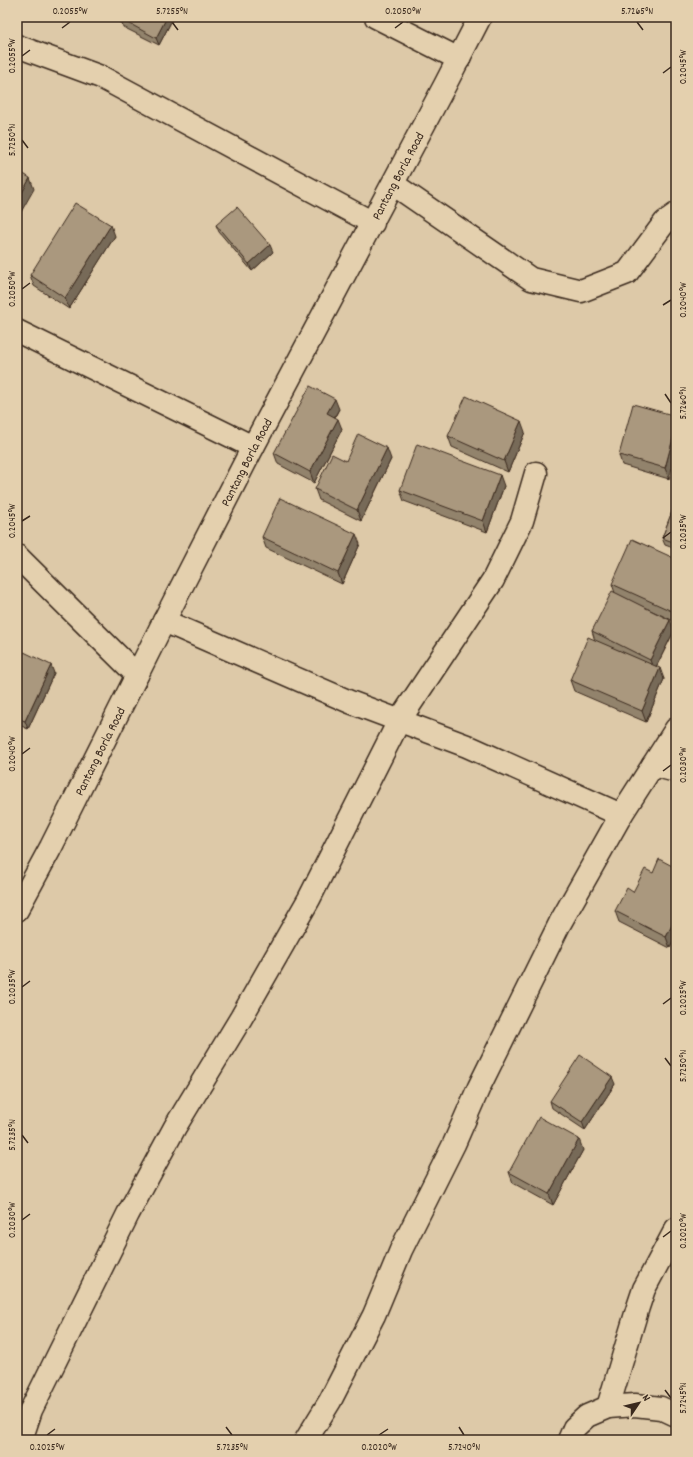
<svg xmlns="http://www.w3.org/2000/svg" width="693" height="1457" font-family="Dekko,sans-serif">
  <rect width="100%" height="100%" fill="#ddc9a8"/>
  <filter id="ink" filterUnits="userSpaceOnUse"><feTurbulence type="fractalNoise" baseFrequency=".025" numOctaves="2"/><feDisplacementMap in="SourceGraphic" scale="8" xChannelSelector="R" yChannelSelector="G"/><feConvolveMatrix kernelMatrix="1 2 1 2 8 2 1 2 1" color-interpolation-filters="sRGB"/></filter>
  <g filter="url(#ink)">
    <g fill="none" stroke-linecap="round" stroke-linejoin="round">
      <defs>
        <g id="street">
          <path d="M376,17L459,59"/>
          <path d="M17,46L101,77L373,223"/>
          <path d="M393,184L531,279L581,291L627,273L665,222L676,214"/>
          <path d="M17,331L253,447"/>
          <path d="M17,556L137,675"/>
          <path d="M164,621L350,702L467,746L621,815"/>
          <path d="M653,765L676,771"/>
          <path d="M608,1407L638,1307L644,1289L676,1229"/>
          <path d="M21,1440L31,1410L128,1214L175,1127L241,1018L309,899L399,721L493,580L522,521L536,473"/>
          <path d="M306,1440L330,1401L374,1315L401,1250L454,1144L479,1087L560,923L621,815L676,729"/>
          <path d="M569,1440L574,1428L587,1416L608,1407L635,1405L661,1408L676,1415"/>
        </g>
        <g id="secondary">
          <path id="s1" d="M17,910L51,847L164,621L253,447L445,85L480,17"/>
        </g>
      </defs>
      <use href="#street" stroke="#3b2a1e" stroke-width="25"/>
      <use href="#secondary" stroke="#3b2a1e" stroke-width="25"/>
      <use href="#street" stroke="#e4d0ae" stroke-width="22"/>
      <use href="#secondary" stroke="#e4d0ae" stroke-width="22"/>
    </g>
    <g fill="#92836c" stroke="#3b2a1e">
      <path d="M111,17H170L172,20L159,45L123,27L122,23Z"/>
      <path d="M216,225L273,252L252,271L219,232Z"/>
      <path d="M115,236L69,309L34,286L30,275Z"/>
      <path d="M339,409L335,417L342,429L314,483L278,464L274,453Z"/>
      <path d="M676,416L669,479L622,465L619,455Z"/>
      <path d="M525,432L508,472L452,447L448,436Z"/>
      <path d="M391,459L361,521L319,500L315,489L346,461Z"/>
      <path d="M504,486L487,532L404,501L400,490Z"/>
      <path d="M676,501V549L665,545L662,538Z"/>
      <path d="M262,537L360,544L342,584L266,548Z"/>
      <path d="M676,559V622L648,609L674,631L656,667L664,679L646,722L574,691L570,680L595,641L592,631L615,593L612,584Z"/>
      <path d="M17,666L54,673L28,729L17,724Z"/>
      <path d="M676,868V936L670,948L619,922L615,911L653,873Z"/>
      <path d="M615,1084L585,1130L552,1108L550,1101Z"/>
      <path d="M583,1150L553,1205L513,1183L509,1172Z"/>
    </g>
    <g fill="#776a58" stroke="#3b2a1e">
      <path d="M167,17H170L172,20L159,45L156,38Z"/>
      <path d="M30,178L34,189L17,219V202Z"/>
      <path d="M111,225L115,236L69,309L65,298Z"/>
      <path d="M270,245L273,252L252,271L249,264Z"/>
      <path d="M335,399L339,409L331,423L327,413Z"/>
      <path d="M338,419L342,429L314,483L310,472Z"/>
      <path d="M521,421L525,432L508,472L504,461Z"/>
      <path d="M676,427V452L669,479L665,468Z"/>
      <path d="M387,448L391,459L361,521L357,510Z"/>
      <path d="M500,475L504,486L487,532L483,521Z"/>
      <path d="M356,534L360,544L342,584L338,573Z"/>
      <path d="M670,620L674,631L654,671L650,660Z"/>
      <path d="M51,665L54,673L28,729L25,721Z"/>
      <path d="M660,668L664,679L646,722L642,711Z"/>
      <path d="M676,917V936L670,948L666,937Z"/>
      <path d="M612,1077L615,1084L585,1130L582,1122Z"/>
      <path d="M579,1139L583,1150L553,1205L549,1194Z"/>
    </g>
    <g fill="#aa987e" stroke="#3b2a1e">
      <path d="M122,17H167L156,38L121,19Z"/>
      <path d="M17,170L30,178L17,202Z"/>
      <path d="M75,203L111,225L65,298L30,275Z"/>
      <path d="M237,207L270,245L249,264L216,225Z"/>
      <path d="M310,386L335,399L327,413L338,419L310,472L274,453Z"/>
      <path d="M466,396L521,421L504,461L448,436Z"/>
      <path d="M633,404L676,416V427L665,468L619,455Z"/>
      <path d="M358,434L387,448L357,510L315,489L332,454L346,461Z"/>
      <path d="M417,444L500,475L483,521L400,490Z"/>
      <path d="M280,498L356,534L338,573L262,537Z"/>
      <path d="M676,501V543L662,538Z"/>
      <path d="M632,539L676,559V613L612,584Z"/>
      <path d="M612,591L670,620L650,660L592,631Z"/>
      <path d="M588,637L660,668L642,711L570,680Z"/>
      <path d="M24,652L51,665L25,721L17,718V666Z"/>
      <path d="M659,859L676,868V917L666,937L615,911L627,888L633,892L645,869L653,873Z"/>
      <path d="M580,1055L612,1077L582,1122L550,1101Z"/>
      <path d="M539,1117L579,1139L549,1194L509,1172Z"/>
    </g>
  </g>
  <path fill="none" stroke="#3b2a1e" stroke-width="1.5" d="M172,22L178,30M637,22L643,30M62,28L70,22M395,28L403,22M22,56L30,50M663,73L671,67M22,140L28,148M22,289L30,283M663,305L671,300M665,394L671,403M22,521L30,516M663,538L671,532M22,754L30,748M663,771L671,765M22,987L30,981M663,1004L671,998M665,1058L671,1066M22,1135L28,1143M22,1220L30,1214M663,1237L671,1231M665,1390L671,1398M226,1427L232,1435M459,1427L464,1435M47,1435L55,1429M379,1435L388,1429"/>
  <g text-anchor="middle" stroke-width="3.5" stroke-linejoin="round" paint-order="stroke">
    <g font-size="13" fill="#3b2a1e" stroke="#e4d0ae">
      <text dy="5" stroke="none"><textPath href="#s1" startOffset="827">Pantang Borla Road</textPath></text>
      <text dy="5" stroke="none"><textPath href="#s1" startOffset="503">Pantang Borla Road</textPath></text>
      <text dy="5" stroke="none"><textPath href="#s1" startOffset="179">Pantang Borla Road</textPath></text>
    </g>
  </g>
  <rect width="693" height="1457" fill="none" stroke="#e4d0ae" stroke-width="44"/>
  <g transform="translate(639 1403) rotate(55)" stroke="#e4d0ae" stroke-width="3" paint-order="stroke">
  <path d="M0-3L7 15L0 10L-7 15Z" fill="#3b2a1e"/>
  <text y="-6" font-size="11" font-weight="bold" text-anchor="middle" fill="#3b2a1e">N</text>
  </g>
  <rect x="22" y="22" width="649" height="1413" fill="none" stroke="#3b2a1e" stroke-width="1.5"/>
  <g font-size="10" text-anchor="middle" fill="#3b2a1e">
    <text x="70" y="14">0.2055°W</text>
    <text x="172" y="14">5.7255°N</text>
    <text x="403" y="14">0.2050°W</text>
    <text x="637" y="14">5.7265°N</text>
    <text transform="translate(11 56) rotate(-90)" y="4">0.2055°W</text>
    <text transform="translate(682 67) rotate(-90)" y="4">0.2045°W</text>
    <text transform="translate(11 140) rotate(-90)" y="4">5.7250°N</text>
    <text transform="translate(11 289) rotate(-90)" y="4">0.2050°W</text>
    <text transform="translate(682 300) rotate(-90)" y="4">0.2040°W</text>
    <text transform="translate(682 403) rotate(-90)" y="4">5.7260°N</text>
    <text transform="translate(11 521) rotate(-90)" y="4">0.2045°W</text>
    <text transform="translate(682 532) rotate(-90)" y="4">0.2035°W</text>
    <text transform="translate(11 754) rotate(-90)" y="4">0.2040°W</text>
    <text transform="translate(682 765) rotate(-90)" y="4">0.2030°W</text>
    <text transform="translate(11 987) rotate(-90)" y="4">0.2035°W</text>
    <text transform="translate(682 998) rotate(-90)" y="4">0.2025°W</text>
    <text transform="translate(682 1066) rotate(-90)" y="4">5.7250°N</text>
    <text transform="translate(11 1135) rotate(-90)" y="4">5.7235°N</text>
    <text transform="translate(11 1220) rotate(-90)" y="4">0.2030°W</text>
    <text transform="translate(682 1231) rotate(-90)" y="4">0.2020°W</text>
    <text transform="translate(682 1398) rotate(-90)" y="4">5.7245°N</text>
    <text x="47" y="1450">0.2025°W</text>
    <text x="232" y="1450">5.7235°N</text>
    <text x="379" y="1450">0.2020°W</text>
    <text x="464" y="1450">5.7240°N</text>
  </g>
</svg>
